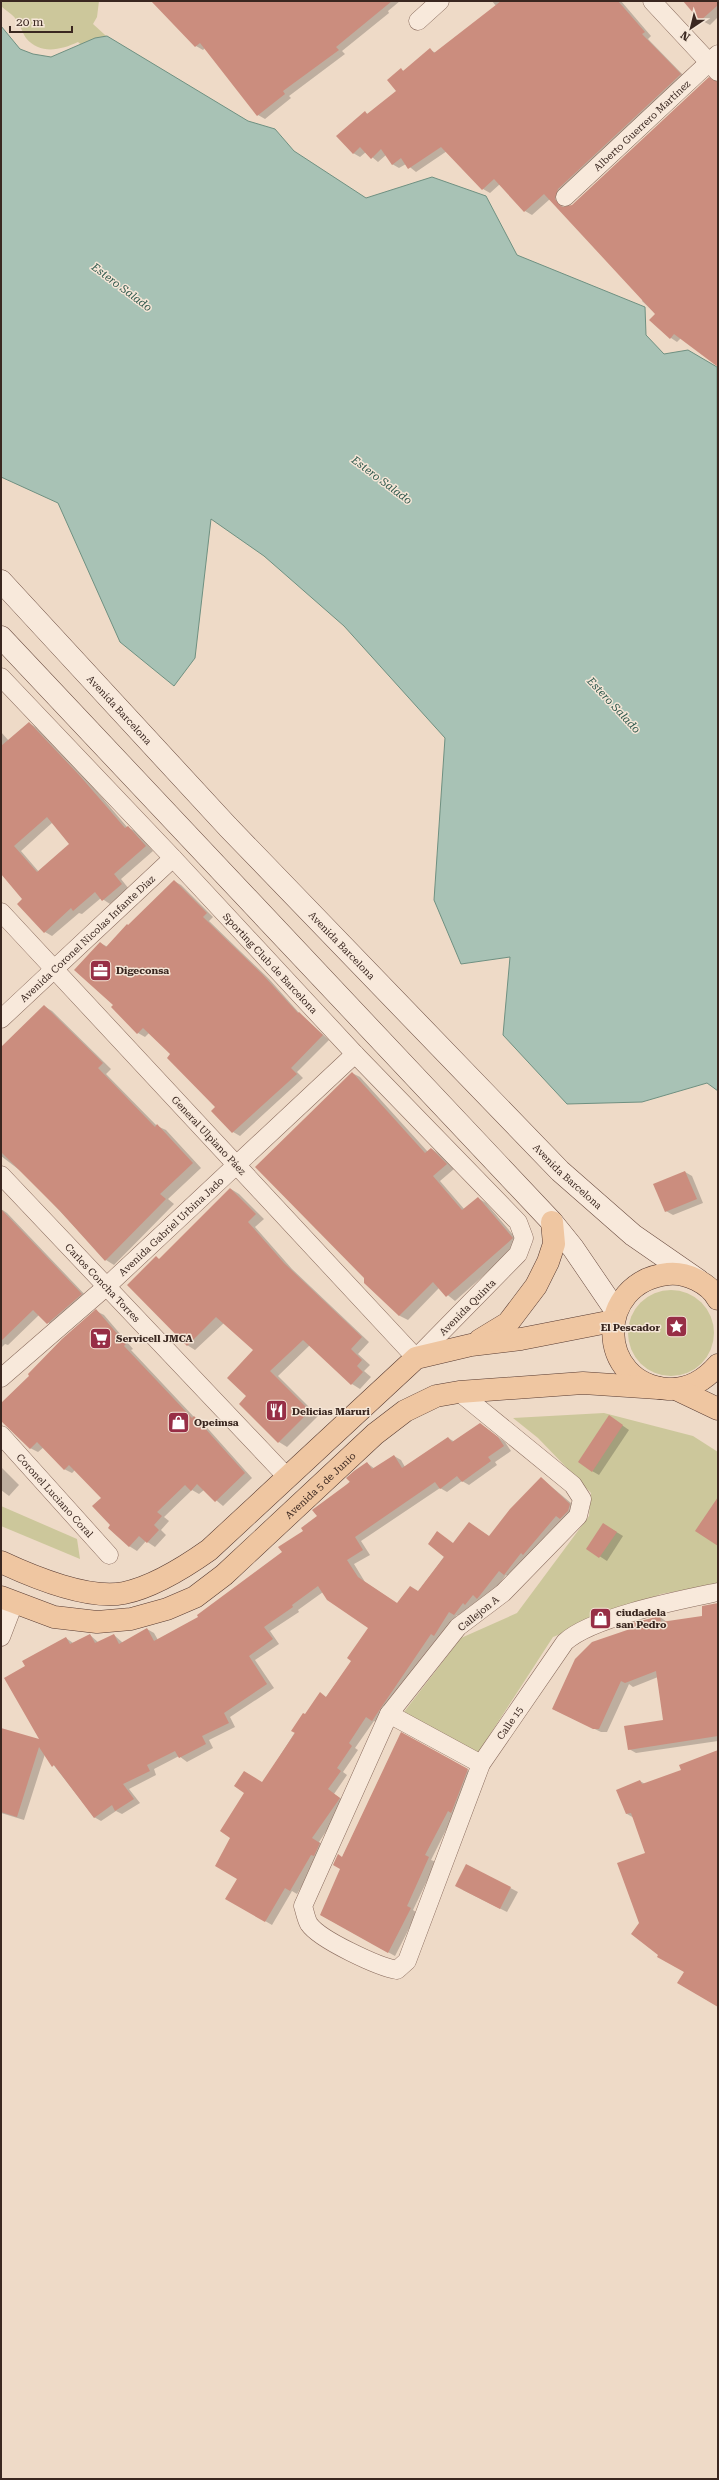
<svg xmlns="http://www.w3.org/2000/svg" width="719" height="2480" font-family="'Roboto Serif',serif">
  <rect width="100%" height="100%" fill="#eedac7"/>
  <g fill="#ccc79b">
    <path d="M1,1H99L97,17L93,24L195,117L182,136L78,42C61,50 40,55 26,38C22,32 20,24 15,18C12,14 5,10 1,6Z"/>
    <circle cx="671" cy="1333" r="43"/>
    <path d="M604,1413L693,1436L718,1452V1584L661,1594L553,1637L476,1756L404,1712L461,1638L517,1613L589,1516L591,1493L538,1438L513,1418Z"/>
    <path d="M1,1506L77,1539L80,1559L1,1526Z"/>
  </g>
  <path fill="#a8c2b5" stroke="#6f9081" d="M1,26L20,49L33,54L51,57L95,38L107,36L248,121L275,129L294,151L366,198L432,177L486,196L517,255L645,307L646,335L664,354L688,350L717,367L718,1091L707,1083L642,1102L567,1104L503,1035L510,957L461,964L434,900L445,738L344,626L264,556L211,519L195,658L174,686L120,642L58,503L1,477Z"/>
  <g fill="#0003" fill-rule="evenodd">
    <path d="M153,1H400L388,11L389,13L342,51L345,54L289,96L291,98L265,119L258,115L205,48L203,50L196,46Z"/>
    <path d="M492,1H621L651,36L648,39L687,79L561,203L563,207L573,206L718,84V366L681,338L677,342L671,338L656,314L642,301L643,299L550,199L532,215L525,211L500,184L490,193L483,189L447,151L416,172L406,164L399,168L392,164L386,155L378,162L366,152L360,157L353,153L365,113L368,114L398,91L401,70L404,71L430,50L436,53L496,6Z"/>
    <path d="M684,1H718V17L710,25L701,20Z"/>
    <path d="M29,723L37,728L88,781L127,827L135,831L153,851L121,879L129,889L110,904L101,898L82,914L79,913L52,936L45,932L23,899L1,873V732L9,741ZM53,822L71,844L39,872L21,851Z"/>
    <path d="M174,881L181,885L213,917L209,921L269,979L300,1014L329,1040L297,1072L303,1078L240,1136L233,1132L217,1107L172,1054L149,1033L145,1037L138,1033L114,1005L100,943L108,947Z"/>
    <path d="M44,1006L52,1011L111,1069L106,1074L157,1126L166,1130L201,1168L168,1199L174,1204L114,1265L106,1260L26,1175L1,1156V1049Z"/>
    <path d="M352,1073L360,1077L428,1152L432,1149L439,1154L454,1169L440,1181L465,1210L478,1198L486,1203L520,1243L455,1301L439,1288L408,1320L400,1316L365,1282Z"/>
    <path d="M685,1172L692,1176L703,1203L673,1215L666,1211Z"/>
    <path d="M231,1189L239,1194L264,1219L255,1227L292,1269L369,1342L358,1354L370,1365L364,1371L371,1377L360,1389L352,1384L310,1345L278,1376L318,1416L287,1447L279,1442L241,1404L247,1396L254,1350L224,1323L195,1350L187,1345L160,1260Z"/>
    <path d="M1,1209L7,1213L89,1299L55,1328L39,1315L8,1345L5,1344L1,1348Z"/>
    <path d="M96,1311L104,1315L133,1349L131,1350L194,1417L202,1422L252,1478L223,1506L204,1490L199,1494L192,1490L164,1517L169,1521L161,1530L166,1535L155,1547L146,1541L137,1551L129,1546L112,1525L102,1498L75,1470L72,1473L64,1469L44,1447L38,1452L30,1448L1,1419V1404Z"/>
    <path d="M616,1421L629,1430L599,1475L592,1471Z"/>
    <path d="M480,1424L505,1442L511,1451L495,1462L497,1465L469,1485L462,1481L447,1492L440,1488L361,1541L370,1555L354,1564L365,1582L398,1604L418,1592L469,1523L490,1537L541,1478L577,1508L512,1578L506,1575L485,1602L473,1608L470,1606L461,1618L457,1615L379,1724L374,1721L355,1748L358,1750L343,1772L347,1775L334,1794L346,1802L319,1842L326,1847L297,1894L292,1891L272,1925L227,1899L238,1878L262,1784L306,1715L326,1697L352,1661L369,1627L323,1592L298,1610L299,1612L270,1631L279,1644L255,1660L274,1688L230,1717L235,1727L209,1740L213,1748L187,1762L179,1756L154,1769L156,1775L129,1789L140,1803L122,1814L116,1811L101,1821L94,1817L45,1754L24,1820L1,1813V1729L41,1741L27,1667L66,1638L73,1643L90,1635L99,1643L114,1635L123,1643L147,1629L154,1633L158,1640L200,1617L283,1553L367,1463L375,1469L394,1456L401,1460L405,1467L448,1438L455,1442Z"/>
    <path d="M1,1467L19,1485L9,1496L1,1490Z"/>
    <path d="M610,1528L623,1536L607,1561L587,1548Z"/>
    <path d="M718,1604V1741L636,1753L629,1749L664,1720L658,1677L633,1687L629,1684L607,1732H601L553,1709L634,1629L660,1617L667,1622L703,1617Z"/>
    <path d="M401,1734L474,1774L431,1860L436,1862L413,1910L417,1913L395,1956L321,1915L341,1869L342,1858Z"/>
    <path d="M718,1751V2006L685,1972L660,1955L640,1923L646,1854L634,1818L627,1814L640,1781L645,1784L682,1771Z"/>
    <path d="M467,1865L518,1892L507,1912L463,1890Z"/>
  </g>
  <g fill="#cb8d7e" fill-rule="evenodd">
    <path d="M151,1H392L336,47L339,50L283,91L285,94L257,116L200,43L195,47Z"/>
    <path d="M501,1H618L645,32L642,34L681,74L558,189L555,199L562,207L572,205L709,77L718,82V367L674,334L670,339L649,320L655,314L544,194L524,212L494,179L482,190L441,147L408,169L401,158L392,165L381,149L371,159L360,147L353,154L336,136L365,111L367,114L396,91L387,80L401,68L403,71L430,48L434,53Z"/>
    <path d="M683,1H718V5L700,21Z"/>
    <path d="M29,722L80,776L125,828L128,826L146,846L114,874L122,884L102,901L95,892L73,911L71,908L44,933L17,904L22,899L1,874V746ZM47,817L69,844L37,872L14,846Z"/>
    <path d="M174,880L207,913L203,917L262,974L298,1013L299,1012L323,1035L291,1068L297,1074L232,1133L211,1111L215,1107L167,1058L170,1054L143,1028L137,1034L111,1007L113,1005L74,970L100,942L106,947L127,924L128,925Z"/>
    <path d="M44,1005L103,1063L98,1068L155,1127L157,1124L193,1163L160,1194L166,1199L105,1261L60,1211L1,1152V1047Z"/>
    <path d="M352,1072L425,1153L431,1148L447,1164L433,1176L462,1210L478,1197L513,1238L446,1297L433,1282L399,1316L364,1283V1278L255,1167Z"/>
    <path d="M685,1171L697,1199L665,1212L653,1184Z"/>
    <path d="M230,1188L256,1214L248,1222L284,1263L362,1337L351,1349L362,1360L357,1366L363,1372L351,1385L303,1340L270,1371L310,1411L278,1443L239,1404L246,1396L227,1378L253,1350L216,1317L187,1346L127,1285L156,1256L159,1259Z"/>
    <path d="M1,1209L82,1294L47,1324L33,1310L1,1341Z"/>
    <path d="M96,1309L126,1344L124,1346L192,1418L194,1416L245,1473L215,1502L197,1484L191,1491L185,1485L157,1512L162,1516L154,1525L159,1530L147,1543L139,1536L129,1547L108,1528L110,1525L92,1506L101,1498L69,1465L64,1470L37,1442L30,1449L1,1421V1403L29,1376L28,1374L62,1339Z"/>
    <path d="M609,1415L623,1425L592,1472L578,1462Z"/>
    <path d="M480,1423L498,1437L504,1446L488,1457L491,1461L462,1482L457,1476L440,1489L435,1482L355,1537L363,1550L347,1560L358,1577L397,1603L410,1586L418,1591L444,1557L428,1544L437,1531L453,1543L469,1522L489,1536L510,1509L541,1477L570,1504L568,1511L560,1519L556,1516L523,1555L521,1553L504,1575L499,1571L477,1599L473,1595L465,1605L463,1603L454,1615L449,1612L434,1636L431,1634L372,1721L366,1717L349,1743L352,1746L337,1768L341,1771L328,1789L340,1798L312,1838L320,1843L314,1856L311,1855L290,1891L285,1888L265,1922L225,1899L237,1879L215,1866L230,1838L220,1831L244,1793L234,1786L244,1771L262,1782L295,1733L291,1731L303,1713L305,1714L320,1692L326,1697L351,1661L347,1658L368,1628L327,1600L318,1586L292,1605L293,1607L264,1627L273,1639L249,1656L267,1684L224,1713L229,1723L202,1736L206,1744L179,1758L175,1751L147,1765L150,1771L123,1784L134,1799L115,1811L112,1805L94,1818L54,1765L52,1767L39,1747L17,1817L1,1812V1728L39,1739L4,1678L25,1666L22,1661L66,1637L70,1644L90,1634L95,1643L114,1634L119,1644L147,1628L154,1641L198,1617L197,1615L282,1552L278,1547L303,1531L301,1528L317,1516L312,1510L350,1482L346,1478L354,1471L367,1462L372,1469L394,1455L402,1468L448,1437L452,1442Z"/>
    <path d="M718,1497V1546L695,1531Z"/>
    <path d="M603,1523L617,1532L599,1558L586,1549Z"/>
    <path d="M718,1603V1736L628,1750L624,1726L663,1720L656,1671L625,1683L621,1681L599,1729H593L552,1709L575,1659L592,1642L633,1628L632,1623L660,1616L661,1622L702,1616V1606Z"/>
    <path d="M401,1732L468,1769L452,1811L451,1813L448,1811L425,1855L429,1857L407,1906L411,1908L388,1953L320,1915L340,1869L333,1865L338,1854L342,1857Z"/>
    <path d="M718,1750V2007L677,1983L684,1972L657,1957L658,1955L631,1934L639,1923L617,1863L645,1853L631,1813L626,1814L616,1790L640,1780L642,1784L681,1770L679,1765Z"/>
    <path d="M466,1864L511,1887L500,1909L455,1886Z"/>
  </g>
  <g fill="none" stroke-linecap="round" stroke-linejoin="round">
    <defs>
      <g id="street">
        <path d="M652,1L718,72"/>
        <path d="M418,21L440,1"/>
        <path id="s1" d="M565,197L718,54"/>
        <path id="s2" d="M1,677L173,858L355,1054L518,1222L524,1238L518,1254L416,1358L1,912"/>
        <path id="s3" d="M1,1019L173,858"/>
        <path id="s4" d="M1,1175L287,1477"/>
        <path id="s5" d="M1,1378L107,1286L355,1054"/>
        <path id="s6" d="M459,1392L573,1485L582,1499L578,1516L503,1593L458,1627L389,1714L303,1906C305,1912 306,1919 309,1924C320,1940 379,1967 397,1970L407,1961L481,1764L565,1642C592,1617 680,1600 718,1592"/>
        <path id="s7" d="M1,1435L109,1555"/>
        <path d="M1,1637L14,1603"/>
        <path d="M389,1714L481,1764"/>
      </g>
      <g id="secondary">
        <path id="s8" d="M1,581L228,827L560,1171L633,1235L698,1280"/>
        <path d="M1,637L552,1222L573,1248L616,1311"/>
      </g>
      <g id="primary">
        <path d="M718,1299C709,1283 686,1272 668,1274C594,1282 596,1384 668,1389C689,1390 705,1380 718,1365"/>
        <path d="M480,1340L508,1323L536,1286L548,1262L554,1244L552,1222"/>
        <path d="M676,1389L718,1409"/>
        <path d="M1,1562C33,1577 89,1600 124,1593C153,1587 185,1567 209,1550L416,1358L471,1345L521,1339L613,1321"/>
        <path id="s9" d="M1,1597L54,1617L97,1622L131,1619L167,1609L195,1597L224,1575L375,1434L405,1411L436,1396L459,1392L583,1383L658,1388"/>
      </g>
    </defs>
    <use href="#street" stroke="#896b5d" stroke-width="19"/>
    <use href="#secondary" stroke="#6b4c40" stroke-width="23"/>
    <use href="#primary" stroke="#573a31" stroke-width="23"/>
    <use href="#street" stroke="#f8e9db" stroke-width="18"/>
    <use href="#secondary" stroke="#f8e9db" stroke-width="22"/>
    <use href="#primary" stroke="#efc6a1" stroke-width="22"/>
  </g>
  <defs>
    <symbol id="office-square" viewBox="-11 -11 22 22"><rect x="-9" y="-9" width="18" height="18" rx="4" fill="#972e46" stroke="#f5e6d7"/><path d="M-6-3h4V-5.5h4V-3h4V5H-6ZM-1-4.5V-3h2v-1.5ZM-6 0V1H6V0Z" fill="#fff"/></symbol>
    <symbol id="sight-square" viewBox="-11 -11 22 22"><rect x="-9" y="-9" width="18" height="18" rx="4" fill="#972e46" stroke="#f5e6d7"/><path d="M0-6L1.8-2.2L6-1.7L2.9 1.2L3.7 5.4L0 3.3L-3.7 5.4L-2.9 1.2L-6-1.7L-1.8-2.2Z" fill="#fff"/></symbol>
    <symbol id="supermarket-square" viewBox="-11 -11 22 22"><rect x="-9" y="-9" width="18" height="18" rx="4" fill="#972e46" stroke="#f5e6d7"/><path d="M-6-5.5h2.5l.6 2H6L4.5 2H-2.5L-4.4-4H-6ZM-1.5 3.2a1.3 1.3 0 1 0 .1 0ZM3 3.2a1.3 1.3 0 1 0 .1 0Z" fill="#fff"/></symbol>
    <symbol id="restaurant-square" viewBox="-11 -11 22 22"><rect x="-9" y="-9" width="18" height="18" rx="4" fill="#972e46" stroke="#f5e6d7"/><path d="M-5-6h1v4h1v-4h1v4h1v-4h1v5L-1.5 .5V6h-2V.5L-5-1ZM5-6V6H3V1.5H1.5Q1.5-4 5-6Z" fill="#fff"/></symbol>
    <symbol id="shop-square" viewBox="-11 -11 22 22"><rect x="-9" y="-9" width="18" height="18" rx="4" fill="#972e46" stroke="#f5e6d7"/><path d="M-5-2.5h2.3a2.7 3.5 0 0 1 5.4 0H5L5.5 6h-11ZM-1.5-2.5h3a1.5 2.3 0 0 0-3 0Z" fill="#fff"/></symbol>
  </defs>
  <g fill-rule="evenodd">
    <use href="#office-square" x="88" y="958" width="25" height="25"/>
    <use href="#sight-square" x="664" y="1314" width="25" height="25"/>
    <use href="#supermarket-square" x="88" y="1326" width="25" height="25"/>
    <use href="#restaurant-square" x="264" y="1398" width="25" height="25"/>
    <use href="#shop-square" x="166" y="1410" width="25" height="25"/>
    <use href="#shop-square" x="588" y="1606" width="25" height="25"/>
  </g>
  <g text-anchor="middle" stroke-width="3" stroke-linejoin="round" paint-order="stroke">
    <g font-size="10" fill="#3a2720" stroke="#f5e6d7">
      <text dy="4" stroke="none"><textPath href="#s1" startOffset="105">Alberto Guerrero Martínez</textPath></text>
      <text dy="4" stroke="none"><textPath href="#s8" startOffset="175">Avenida Barcelona</textPath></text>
      <text dy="4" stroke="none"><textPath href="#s3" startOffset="118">Avenida Coronel Nicolas Infante Diaz</textPath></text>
      <text dy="4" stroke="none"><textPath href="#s8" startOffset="499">Avenida Barcelona</textPath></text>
      <text dy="4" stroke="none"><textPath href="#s2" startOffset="393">Sporting Club de Barcelona</textPath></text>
      <text transform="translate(209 1135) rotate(47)" y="4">General Ulpiano Páez</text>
      <text dy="4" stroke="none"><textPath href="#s8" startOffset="822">Avenida Barcelona</textPath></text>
      <text dy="4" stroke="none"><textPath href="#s5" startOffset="228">Avenida Gabriel Urbina Jado</textPath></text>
      <text dy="4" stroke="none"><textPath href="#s4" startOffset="148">Carlos Concha Torres</textPath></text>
      <text transform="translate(467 1307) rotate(-45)" y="4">Avenida Quinta</text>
      <text dy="4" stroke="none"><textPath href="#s9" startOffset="370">Avenida 5 de Junio</textPath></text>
      <text dy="4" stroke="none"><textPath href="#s7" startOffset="81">Coronel Luciano Coral</textPath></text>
      <text transform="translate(478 1613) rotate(-39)" y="4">Callejon A</text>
      <text dy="4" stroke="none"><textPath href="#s6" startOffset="1060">Calle 15</textPath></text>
    </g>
    <g font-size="10" font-weight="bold" fill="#3a2720" stroke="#f5e6d7" text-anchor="start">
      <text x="116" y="974">Digeconsa</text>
      <text x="660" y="1331" text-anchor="end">El Pescador</text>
      <text x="116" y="1342">Servicell JMCA</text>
      <text x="292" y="1415">Delicias Maruri</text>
      <text x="194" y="1426">Opeimsa</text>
      <text x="616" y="1616">ciudadela<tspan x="616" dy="12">san Pedro</tspan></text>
    </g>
    <g font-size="11" font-style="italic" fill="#30594d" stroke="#f5e6d7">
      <text transform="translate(122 287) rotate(37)" y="4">Estero Salado</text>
      <text transform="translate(382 480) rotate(37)" y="4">Estero Salado</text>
      <text transform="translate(614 705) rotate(47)" y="4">Estero Salado</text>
    </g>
  </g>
  <rect width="719" height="2480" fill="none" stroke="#3a2720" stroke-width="4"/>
  <g transform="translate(691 28) rotate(215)" stroke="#f5e6d7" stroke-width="3" paint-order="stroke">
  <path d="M0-3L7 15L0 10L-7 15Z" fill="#3a2720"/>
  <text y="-6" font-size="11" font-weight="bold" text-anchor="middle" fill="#3a2720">N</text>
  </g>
  <path d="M10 26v6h62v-6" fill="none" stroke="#3a2720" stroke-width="2"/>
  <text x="16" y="26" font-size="12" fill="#3a2720" stroke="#f5e6d7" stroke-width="3" paint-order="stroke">20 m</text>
</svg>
